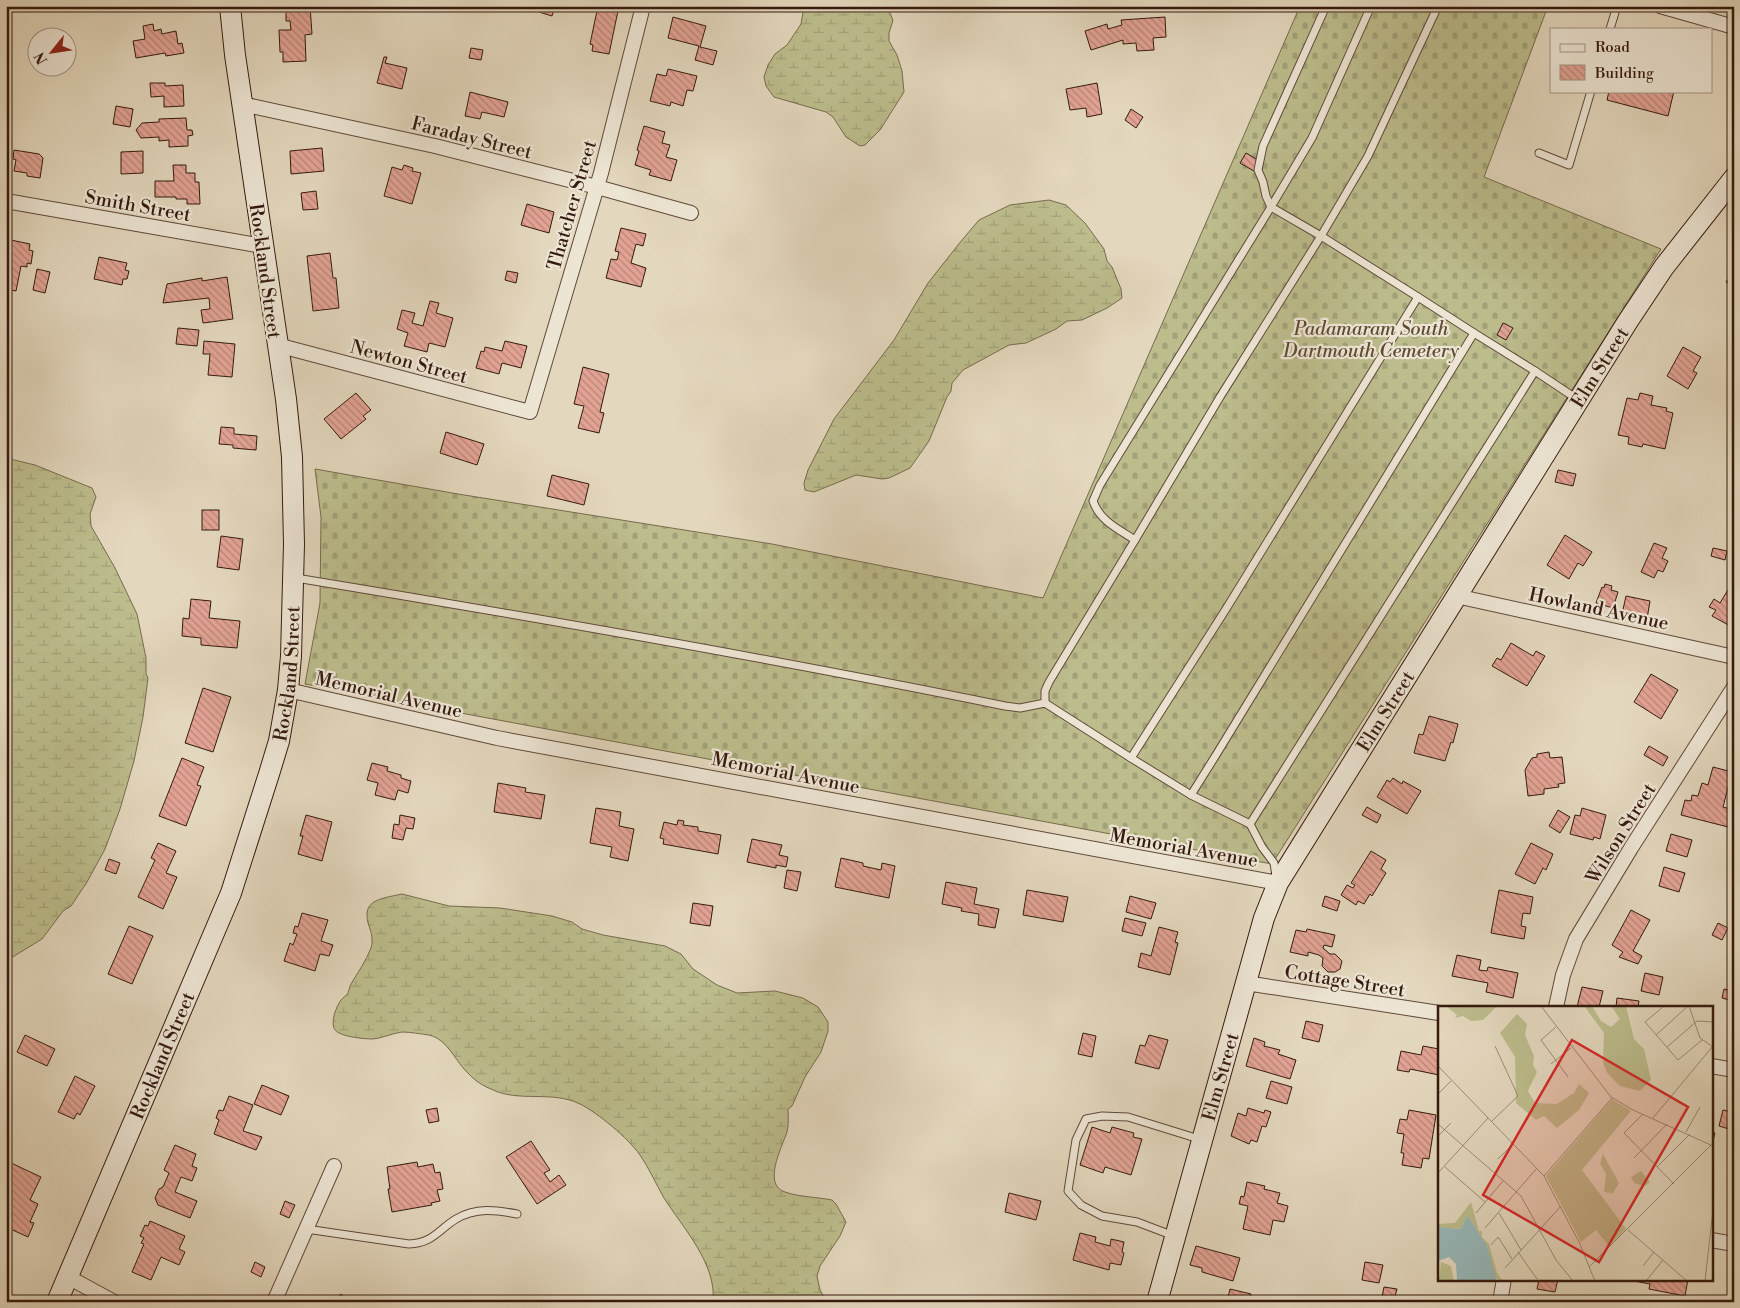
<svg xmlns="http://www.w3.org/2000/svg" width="1740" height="1308" font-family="'Libre Bodoni',serif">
  <defs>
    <pattern id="wetland-marsh" width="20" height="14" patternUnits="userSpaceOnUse" patternTransform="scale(1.25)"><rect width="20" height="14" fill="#bcbc8c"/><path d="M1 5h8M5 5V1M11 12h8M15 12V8" fill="none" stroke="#a2a178"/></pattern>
    <pattern id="cemetery-stones" width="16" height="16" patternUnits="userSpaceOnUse" patternTransform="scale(1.25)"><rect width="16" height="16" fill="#bcbc8c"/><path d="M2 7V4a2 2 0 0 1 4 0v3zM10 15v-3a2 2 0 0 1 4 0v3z" fill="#a2a178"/></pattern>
    <pattern id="building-back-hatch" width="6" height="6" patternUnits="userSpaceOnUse" patternTransform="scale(1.25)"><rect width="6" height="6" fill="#e2a394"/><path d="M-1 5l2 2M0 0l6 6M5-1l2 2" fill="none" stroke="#b88477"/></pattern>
  </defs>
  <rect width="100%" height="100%" fill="#e3d7bd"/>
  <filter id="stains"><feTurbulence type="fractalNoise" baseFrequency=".004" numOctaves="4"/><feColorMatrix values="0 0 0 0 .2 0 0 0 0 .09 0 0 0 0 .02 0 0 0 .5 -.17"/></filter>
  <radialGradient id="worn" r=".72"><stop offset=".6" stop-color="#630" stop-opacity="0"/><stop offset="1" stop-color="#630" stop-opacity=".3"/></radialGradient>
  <g fill="url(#wetland-marsh)" stroke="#786b4d">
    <path d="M804,6H887L893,20L889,33V41L897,55L902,71L904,92L880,130L865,145L860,146L846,137L833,117L826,112L774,97L766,86L764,77L768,65L775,54L787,45L801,24Z"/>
    <path d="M1049,200L1066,205L1085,223L1104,249L1107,261L1112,267L1121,289L1122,298L1107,308L1082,320L1067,321L1056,329L1026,343L1009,345L963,370L952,383L951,391L947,397L929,441L910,468L889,478L882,479L856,475L814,492L805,490L804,483L808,470L834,419L894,340L928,283L962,240L979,220L1010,205Z"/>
    <path d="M6,458L35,465L92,488L96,497L90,514L91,526L115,568L137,614L146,658V674L148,678L143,717L134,761L120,809L105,849L87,882L71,906L63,911L42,939L6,961Z"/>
    <path d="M402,894L449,906L500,908L552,916L572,922L582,929L603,935L665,946L681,954L693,969L717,985L737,993L775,991L803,998L818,1007L828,1022V1031L821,1052L805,1077L792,1106L788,1109C788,1117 789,1125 787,1132C782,1147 762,1185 785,1192C799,1197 817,1197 832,1200L836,1204L846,1222L840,1236L820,1266L817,1276L820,1290L827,1302H713C717,1264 683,1228 664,1198C656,1184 649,1168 640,1155C628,1138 598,1113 580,1104C552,1090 518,1103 491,1089C483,1086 474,1080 469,1074C455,1062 449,1040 429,1035C421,1034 410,1032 402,1032C393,1033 383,1038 373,1039C365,1039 337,1037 334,1028C331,1021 336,1007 341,1000C342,999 346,995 347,995C349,992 349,987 351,984C358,972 366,961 371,948C373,942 372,935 370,929C359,900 379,899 402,894Z"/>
  </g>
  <path fill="url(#cemetery-stones)" stroke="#786b4d" d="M1300,6H1548L1484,177L1661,249L1272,864L305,684L320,603L321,517L315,469L458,494L772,544L1043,598Z"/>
  <g fill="url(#building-back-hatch)" stroke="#351a0e">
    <path d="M299,6H310L312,34L305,35L306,61L283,62V52H280L279,30H291L290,21H286V9L299,8Z"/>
    <path d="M540,6H555L552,16L539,12Z"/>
    <path d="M598,6H619L609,54L592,51L593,45L590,44Z"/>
    <path d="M673,17L706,26L700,47L717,51L713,65L695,60L699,46L668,38Z"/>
    <path d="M1165,17L1166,37L1153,38L1154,50L1137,51L1136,43L1123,44V40L1091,50L1085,31L1107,24L1108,29L1122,25L1121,20Z"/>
    <path d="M153,24L154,31L161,29L162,34L176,31L178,44L182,43L184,53L166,56L165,53L136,58L133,41L145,39L143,26Z"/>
    <path d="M471,48L483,50L481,60L469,58Z"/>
    <path d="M384,57H387L385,63L407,68L402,89L377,83Z"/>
    <path d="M668,69L697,76L693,91L687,90L683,106L671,102L670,106L650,101L657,74L666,76Z"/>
    <path d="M150,83H165V86L183,85L184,106L164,107V96L151,97Z"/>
    <path d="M1097,83L1102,114L1087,117L1086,108L1070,110L1066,89Z"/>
    <path d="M1609,91H1674L1668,116L1607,100Z"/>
    <path d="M470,92L508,102L504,117L482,112L480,119L465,116Z"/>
    <path d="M116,106L133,109L130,127L113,124Z"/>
    <path d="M1131,109L1143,117L1136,128L1125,120Z"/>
    <path d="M186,118L187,130H192L193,135L188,136V146L169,147V140L159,141V137L141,138L136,130L142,123L159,122V119Z"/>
    <path d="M644,126L665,132L662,143L670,145L666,157L677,160L671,181L649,175L651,170L635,165L639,151L637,150Z"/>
    <path d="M322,148L324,171L291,174L290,151Z"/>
    <path d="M14,150L39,154L43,158L40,178L27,176V173L14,171L16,160L13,159Z"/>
    <path d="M143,151V173L121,174V152Z"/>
    <path d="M1246,153L1260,161L1254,171L1240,163Z"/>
    <path d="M173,165H186V173H195V182H199L200,204H187V199H176V197H155V181H174Z"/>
    <path d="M404,165L413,168L412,171L421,173L412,204L384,196L392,167L402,170Z"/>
    <path d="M316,191L318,209L303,210L301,193Z"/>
    <path d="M527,204L554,212L549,233L521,225Z"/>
    <path d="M621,228L646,234L643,246L636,244L631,263L646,268L641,287L606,278L611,259L617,260L619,252L615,251Z"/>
    <path d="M6,239L30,244L29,250L33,251L31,264L27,263V267L21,266L16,291L6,289Z"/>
    <path d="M330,253L333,278H336L339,308L313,311L307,256Z"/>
    <path d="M99,257L127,263L125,270L129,271L127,279H123L122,285L94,279Z"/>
    <path d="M37,269L50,272L45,293L33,290Z"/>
    <path d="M507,271L518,273L516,283L505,280Z"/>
    <path d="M1734,272V288L1726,282Z"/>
    <path d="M227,277L233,319L203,323L201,310L210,309L209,298L163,303L167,284L202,278V281Z"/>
    <path d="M430,301L439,303L436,313L453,318L445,347L429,343L427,352L404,346L408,333L397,329L402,310L415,313L412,323L423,326Z"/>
    <path d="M1503,323L1513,328L1506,340L1497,335Z"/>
    <path d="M178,328L199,330L197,346L176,344Z"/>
    <path d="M204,341L235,344L232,377L208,375L210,354H203Z"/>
    <path d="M505,341L527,346L521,368L502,363L499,374L476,368L481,351L484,352L485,347L502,351Z"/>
    <path d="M1683,347L1701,357L1693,371L1697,373L1688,389L1667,376Z"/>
    <path d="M583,367L609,374L600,412L604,413L599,433L578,428L584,406L574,404Z"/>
    <path d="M356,393L371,410L363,416L366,419L341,439L324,419Z"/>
    <path d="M1640,393L1653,396L1651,405L1667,408L1666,411L1673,413L1665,449L1643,444L1642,447L1628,444L1629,437L1618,435L1627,398L1638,400Z"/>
    <path d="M221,427L234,428V434L257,436L256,450L233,448V445L219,444Z"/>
    <path d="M446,432L484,444L477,465L440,453Z"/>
    <path d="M1558,470L1576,474L1573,486L1555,482Z"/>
    <path d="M552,475L589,484L584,505L547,496Z"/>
    <rect x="202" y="510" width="17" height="20"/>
    <path d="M1565,535L1592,552L1583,566L1578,563L1569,579L1547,565Z"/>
    <path d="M221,536L243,539L239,570L217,567Z"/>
    <path d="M1654,543L1667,548L1662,558L1668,561L1663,572L1658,570L1654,578L1641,572Z"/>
    <path d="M1713,548L1727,551L1725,560L1711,556Z"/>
    <path d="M1734,580V628L1712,616L1716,610L1709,607L1714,599L1720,603Z"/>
    <path d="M1605,584L1612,586L1611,590L1618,592L1613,608L1596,603L1602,587L1604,588Z"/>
    <path d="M1626,596L1650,601L1647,619L1622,614Z"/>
    <path d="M191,599L211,601L209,618L240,621L237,648L201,645V638L182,636L183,618L189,619Z"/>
    <path d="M1511,643L1533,656L1536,651L1545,656L1527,686L1492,666L1497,658L1501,660Z"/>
    <path d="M1651,674L1678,690L1661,719L1634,702Z"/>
    <path d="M203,688L231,697L213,752L185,743Z"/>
    <path d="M1429,716L1458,724L1453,743L1451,742L1445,761L1414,753L1419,734L1423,735Z"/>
    <path d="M1649,746L1668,757L1663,766L1644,755Z"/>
    <path d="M1549,752L1550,758L1562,757L1565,783L1558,784L1559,787L1544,789V794L1528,796L1525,770L1532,758L1537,757V754Z"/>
    <path d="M182,758L204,767L197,785L201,786L186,826L159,816Z"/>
    <path d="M372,763L388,767L387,771L401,775V778L411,781L408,793L398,790L395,800L375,795L378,783L367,780Z"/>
    <path d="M1713,767L1732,772L1723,807L1734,810L1732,828L1681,815L1685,800L1691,801L1692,795L1698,796L1702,783L1708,785Z"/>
    <path d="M1393,778L1402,784L1403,781L1421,791L1407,814L1377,797L1387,780L1390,782Z"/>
    <path d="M498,783L526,788L525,792L545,795L541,819L494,812Z"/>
    <path d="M1367,807L1381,815L1377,823L1362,815Z"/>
    <path d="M596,808L621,812L619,826L634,829L628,861L610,857L612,847L590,843Z"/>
    <path d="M1582,808L1606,815L1600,839L1594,837L1593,840L1570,834L1575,815L1580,816Z"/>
    <path d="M1558,810L1570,817L1560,833L1549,826Z"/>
    <path d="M306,815L332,822L322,861L298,854L303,836H300Z"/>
    <path d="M400,815L415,818L413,829L406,828L403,840L392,838L394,824L399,825Z"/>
    <path d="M678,820L684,821L683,825L698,827V831L721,835L718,854L663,844L664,839L660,838L664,822L677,825Z"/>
    <path d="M1671,834L1692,840L1687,857L1666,851Z"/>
    <path d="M752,839L782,845L779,855L788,857L786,867L776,865V868L747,862Z"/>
    <path d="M158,843L176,851L166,873L177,877L163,909L138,897L155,860L151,858Z"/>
    <path d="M1531,843L1553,854L1546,870L1543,868L1535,884L1515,874Z"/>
    <path d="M1371,851L1386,860L1381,869L1386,873L1372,896L1370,894L1364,904L1358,901L1356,905L1341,895L1347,885L1353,888L1355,885L1351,883Z"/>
    <path d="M841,858L863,863V866L881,870L882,863L895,866L889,898L835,887Z"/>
    <path d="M109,859L120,863L116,874L105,870Z"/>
    <path d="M1664,867L1685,873L1679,892L1659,886Z"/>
    <path d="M787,870L801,872L797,891L784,888Z"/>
    <path d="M946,882L977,888L974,904L999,909L995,928L978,925L979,914L961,911L962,908L942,904Z"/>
    <path d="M1027,890L1068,897L1063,922L1023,915Z"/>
    <path d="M1499,890L1533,897L1530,914L1523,913L1521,926L1526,927L1524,939L1491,933Z"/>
    <path d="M1130,896L1156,903L1151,919L1126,912Z"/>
    <path d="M1325,896L1340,901L1337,911L1322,906Z"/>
    <path d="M693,903L713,906L710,926L690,923Z"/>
    <path d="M1631,910L1650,920L1633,951L1642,956L1638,964L1619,957L1623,952L1612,945Z"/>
    <path d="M302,913L328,920L321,941L333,945L329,956L320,954L315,971L284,961L290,943L293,945L297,934L293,933L295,926L298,927Z"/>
    <path d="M1125,918L1146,923L1142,936L1122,931Z"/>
    <path d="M1718,923L1728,928L1722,940L1712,935Z"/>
    <path d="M129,926L153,936L132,984L108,974Z"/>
    <path d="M1159,927L1178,932L1175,942L1178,943L1170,975L1138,967L1141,953L1151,956Z"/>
    <path d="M1307,929L1335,935L1332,947L1324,945L1323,948L1330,954H1335L1342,961L1340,969L1335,972H1328L1322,966L1323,958L1319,955L1308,952V956L1290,952L1296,930L1306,932Z"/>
    <path d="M1457,955L1481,960L1479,970L1487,971L1488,967L1518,973L1513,998L1486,992L1488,983L1452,976Z"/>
    <path d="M1645,973L1663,977L1659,995L1641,991Z"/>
    <path d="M1582,987L1603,991L1599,1007H1577Z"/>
    <path d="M1724,989L1734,991L1733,1001L1722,998Z"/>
    <path d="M1617,998L1639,1001L1638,1007H1616Z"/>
    <path d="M1306,1021L1323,1025L1319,1042L1302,1038Z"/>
    <path d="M1083,1033L1096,1036L1092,1057L1078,1054Z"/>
    <path d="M25,1035L55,1049L47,1066L17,1052Z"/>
    <path d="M1149,1035L1168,1040L1159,1069L1135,1063L1140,1045L1145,1046Z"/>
    <path d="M1254,1038L1265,1042L1264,1046L1280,1050L1278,1054L1296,1060L1290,1079L1246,1066Z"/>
    <path d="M1423,1046L1439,1049V1075L1410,1069L1409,1072L1397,1070L1401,1051L1421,1055Z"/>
    <path d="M75,1076L95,1086L80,1115L77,1113L74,1119L58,1112Z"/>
    <path d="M1271,1081L1292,1087L1287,1104L1266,1098Z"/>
    <path d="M262,1085L289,1096L281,1115L254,1104Z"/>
    <path d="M229,1096L253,1105L243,1131L262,1137L256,1150L214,1134L219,1120L216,1118L219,1110L223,1111Z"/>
    <path d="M437,1108L439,1121L429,1123L426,1110Z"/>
    <path d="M1248,1108L1264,1113L1265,1110L1271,1112L1266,1127L1262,1126L1257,1142L1251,1140L1249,1144L1231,1136L1238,1113L1246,1116Z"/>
    <path d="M1409,1110L1436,1115L1429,1159L1423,1158L1421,1168L1402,1165L1404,1153H1401L1404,1134L1397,1133L1400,1119L1407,1120Z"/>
    <path d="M1723,1110L1732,1112L1729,1129L1719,1126Z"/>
    <path d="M1092,1127L1110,1133L1112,1127L1134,1133L1133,1137L1142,1139L1131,1175L1105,1167L1103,1173L1080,1165Z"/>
    <path d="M1711,1132L1715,1133L1712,1145H1711Z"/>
    <path d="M531,1141L550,1170L544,1173L550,1182L559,1175L566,1185L537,1204L506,1157Z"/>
    <path d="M175,1145L196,1154L192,1166L197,1168L192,1181L181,1177L175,1192L197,1201L190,1218L158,1205L155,1198L159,1189L163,1187L169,1173L164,1170Z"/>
    <path d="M9,1162L41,1177L30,1200L38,1204L30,1222L34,1223L28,1237L6,1227V1212L11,1201L6,1199V1169Z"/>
    <path d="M417,1162L418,1167L433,1164L435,1173L440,1172L443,1189L437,1190L440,1201L431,1203L432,1205L392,1212L388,1189H390L387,1167Z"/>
    <path d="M1247,1182L1265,1186L1264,1189L1280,1193L1277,1203L1288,1206L1284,1222L1273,1220L1270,1235L1243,1229L1248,1206L1239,1204L1241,1196L1244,1197Z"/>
    <path d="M1009,1193L1041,1201L1036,1220L1005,1212Z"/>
    <path d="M285,1201L295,1205L289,1218L280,1214Z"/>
    <path d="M150,1221L185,1236L179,1249L185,1252L179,1265L161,1257L151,1280L132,1272L144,1244L141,1243L144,1238L140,1236L145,1225L148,1226Z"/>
    <path d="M1080,1233L1096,1237L1095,1242L1110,1246L1111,1239L1124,1242L1122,1252L1124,1253L1121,1265L1110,1263L1109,1270L1073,1260Z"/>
    <path d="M1196,1246L1240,1258L1233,1281L1202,1272V1268L1190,1265Z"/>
    <path d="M255,1262L265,1267L261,1277L251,1272Z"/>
    <path d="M1365,1262L1383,1265L1379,1283L1362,1280Z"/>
    <path d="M1539,1279H1558L1555,1292L1537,1289Z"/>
    <path d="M1623,1279H1688L1685,1296L1649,1289L1650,1284Z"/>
    <path d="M1384,1287L1397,1289L1394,1300L1404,1302H1381Z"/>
    <path d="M1230,1289L1251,1294L1249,1302H1227Z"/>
    <path d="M341,1294L348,1302H332Z"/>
    <path d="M1265,1296L1274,1299L1273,1302H1263Z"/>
  </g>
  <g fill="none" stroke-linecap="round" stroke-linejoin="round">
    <defs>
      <g id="lane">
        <path d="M1326,6L1263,146L1258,170L1263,182L1266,196L1271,207L1100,485L1093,501C1100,521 1118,529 1135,540L1220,397L1321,236L1368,156L1438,6"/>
        <path d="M1610,29L1617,6"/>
        <path d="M1539,153L1569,165L1591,91"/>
        <path d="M1474,333L1535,371"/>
        <path d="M296,578C533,617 770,658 1005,706L1020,708L1045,703L1131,758L1226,609L1418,297L1321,236L1271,207L1312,138L1371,6"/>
        <path d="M1045,703V691L1049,682L1135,540"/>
        <path d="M1131,758L1191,795L1216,755L1474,333L1418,297"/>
        <path d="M1191,795L1250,824"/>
        <path d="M1276,876L1274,863L1262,847L1250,824L1535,371L1577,399"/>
        <path d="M306,1229L409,1244C433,1243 438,1230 456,1219C476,1207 496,1210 517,1214"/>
        <path d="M1174,1236L1137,1222L1102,1216L1081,1205L1068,1191L1076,1140L1086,1119L1102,1116L1128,1117L1199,1139"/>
      </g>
      <g id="street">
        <path d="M1660,6L1734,27"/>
        <path d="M242,104L435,146L597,187L691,213"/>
        <path d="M6,201L263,246"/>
        <path d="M277,345L530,412L601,173L643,6"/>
        <path d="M1456,596L1734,657"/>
        <path d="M288,690L497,738L1278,883"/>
        <path d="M1246,983L1439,1013"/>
        <path d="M1556,1007L1563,975L1576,939L1631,848L1734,687"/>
        <path d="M1711,1066L1734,1070"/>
        <path d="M1711,1240L1734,1244"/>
        <path d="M68,1277L114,1302"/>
        <path d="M274,1302L334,1166"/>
        <path d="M1500,1302L1504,1279"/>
      </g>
      <g id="secondary">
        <path id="s1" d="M57,1302L231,893L269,774L279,741L288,690L291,656L294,544L292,457L286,399L235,55L230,6"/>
        <path id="s2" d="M1157,1302L1264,918L1278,883L1628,321L1664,267L1734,178"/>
      </g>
    </defs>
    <use href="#lane" stroke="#60493a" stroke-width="9"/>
    <use href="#street" stroke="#60493a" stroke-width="16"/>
    <use href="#secondary" stroke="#351a0e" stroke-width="22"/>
    <use href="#lane" stroke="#ede5d4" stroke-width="7"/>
    <use href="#street" stroke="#ede5d4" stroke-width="14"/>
    <use href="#secondary" stroke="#ede5d4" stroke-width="20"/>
  </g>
  <g text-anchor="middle" stroke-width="4.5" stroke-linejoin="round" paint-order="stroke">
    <g font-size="19" fill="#351a0e" stroke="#ede5d4">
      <text transform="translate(472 137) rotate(14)" y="7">Faraday Street</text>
      <text transform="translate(138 205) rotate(10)" y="7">Smith Street</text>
      <text transform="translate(571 205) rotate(-74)" y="7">Thatcher Street</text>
      <text transform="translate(266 271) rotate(82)" y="7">Rockland Street</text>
      <text transform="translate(409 361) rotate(15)" y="7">Newton Street</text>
      <text dy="7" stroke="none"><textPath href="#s2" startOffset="1044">Elm Street</textPath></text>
      <text transform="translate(1599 608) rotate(12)" y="7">Howland Avenue</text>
      <text dy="7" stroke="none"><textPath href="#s1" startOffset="672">Rockland Street</textPath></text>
      <text transform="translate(389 694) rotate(13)" y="7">Memorial Avenue</text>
      <text dy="7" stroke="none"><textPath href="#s2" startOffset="639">Elm Street</textPath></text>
      <text transform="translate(786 772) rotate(11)" y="7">Memorial Avenue</text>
      <text transform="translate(1620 833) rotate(-58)" y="7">Wilson Street</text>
      <text transform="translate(1184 847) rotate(10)" y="7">Memorial Avenue</text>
      <text transform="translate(1345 980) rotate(9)" y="7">Cottage Street</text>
      <text dy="7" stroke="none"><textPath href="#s1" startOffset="268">Rockland Street</textPath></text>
      <text dy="7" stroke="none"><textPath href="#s2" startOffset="234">Elm Street</textPath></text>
    </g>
    <g font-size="19" font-style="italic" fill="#5e4b34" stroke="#ede5d4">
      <text x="1371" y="335">Padamaram South<tspan x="1371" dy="22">Dartmouth Cemetery</tspan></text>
    </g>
  </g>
  <g transform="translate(1438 1006)">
    <rect width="275" height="275" fill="#e3d7bd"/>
    <path d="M3,256L13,260L16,275H1Z" fill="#bcbc8c"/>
    <path d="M8,0H59L45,14L33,15L25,10L17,12L19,9ZM146,0H154L163,15L173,21L182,13L173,0H188L196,33L206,43L213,74L202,85L182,80L169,67L165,57L166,27ZM79,8L89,18L87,29L96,50L95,59L99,66L90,85L97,97L119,98L136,87L141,78L151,87L141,104L119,122L106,110L98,114L78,97L77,51L62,27ZM165,148L181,177L175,187L166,186L168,168L162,158ZM203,165L212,176L207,180L196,177L193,171ZM33,196L41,225H44V231L51,238L59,267L65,275L57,272L49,240L29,209L23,223L0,221V218L17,217Z" fill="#bcbc8c"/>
    <path d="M174,93L193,105L144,164L188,223L171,240L158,224L143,236L108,170Z" fill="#bcbc8c"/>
    <path d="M29,209L49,240L59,275H19L18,258L11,251L0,255V221L23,223Z" fill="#97b8b9"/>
    <path fill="none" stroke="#9d8b77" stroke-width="1" d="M103,0L173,91L195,104L275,140M226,0L207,16L240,54L264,34M251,0L262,32L275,41M118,21L103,34L130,71M218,29L250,0M229,41L259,15L275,16M113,58L133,42M0,60L106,170L141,236L157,275M0,88L13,75M205,108L186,127L236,178M215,112L275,40M54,115L80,90L57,40M0,118L83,190L118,254L135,275M248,126L262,101M0,130L13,117M196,152L229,118M60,153L75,138M7,161L47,196M219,161L252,128M0,167L50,112M106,170L174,92M38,207L65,175M61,207L83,244M47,222L99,162M190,224L249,275M53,239L60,231L74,253M80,246L99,273M205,260L216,246M151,261L273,139M67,262L123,200M208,275L225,254M267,275L275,204"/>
    <path fill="#d62828" fill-opacity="0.15" stroke="#d62828" stroke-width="2.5" d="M134,34L250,101L161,256L45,189Z"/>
    <rect width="275" height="275" fill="none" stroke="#351a0e" stroke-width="2.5"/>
  </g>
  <rect width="1740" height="1308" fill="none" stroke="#e3d7bd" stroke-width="25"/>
  <rect x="8" y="8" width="1725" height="1293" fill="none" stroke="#351a0e" stroke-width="2.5"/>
  <rect x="12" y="12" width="1715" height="1283" fill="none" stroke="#351a0e"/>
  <rect x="1550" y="28" width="162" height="65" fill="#ede5d4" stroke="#a39485"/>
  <rect x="1560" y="44" width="25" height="8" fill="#ede5d4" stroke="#a39485"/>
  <text x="1595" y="52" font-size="15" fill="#351a0e">Road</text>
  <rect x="1560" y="65" width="25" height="15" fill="url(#building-back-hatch)" stroke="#a39485"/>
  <text x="1595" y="78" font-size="15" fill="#351a0e">Building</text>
  <g transform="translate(52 52) rotate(240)"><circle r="24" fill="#ede5d4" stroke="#a39485"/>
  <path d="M0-4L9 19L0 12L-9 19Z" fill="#8f2418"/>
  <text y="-8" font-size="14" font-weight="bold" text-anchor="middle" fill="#351a0e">N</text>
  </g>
  <rect width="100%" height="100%" filter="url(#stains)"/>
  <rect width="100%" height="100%" fill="url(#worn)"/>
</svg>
